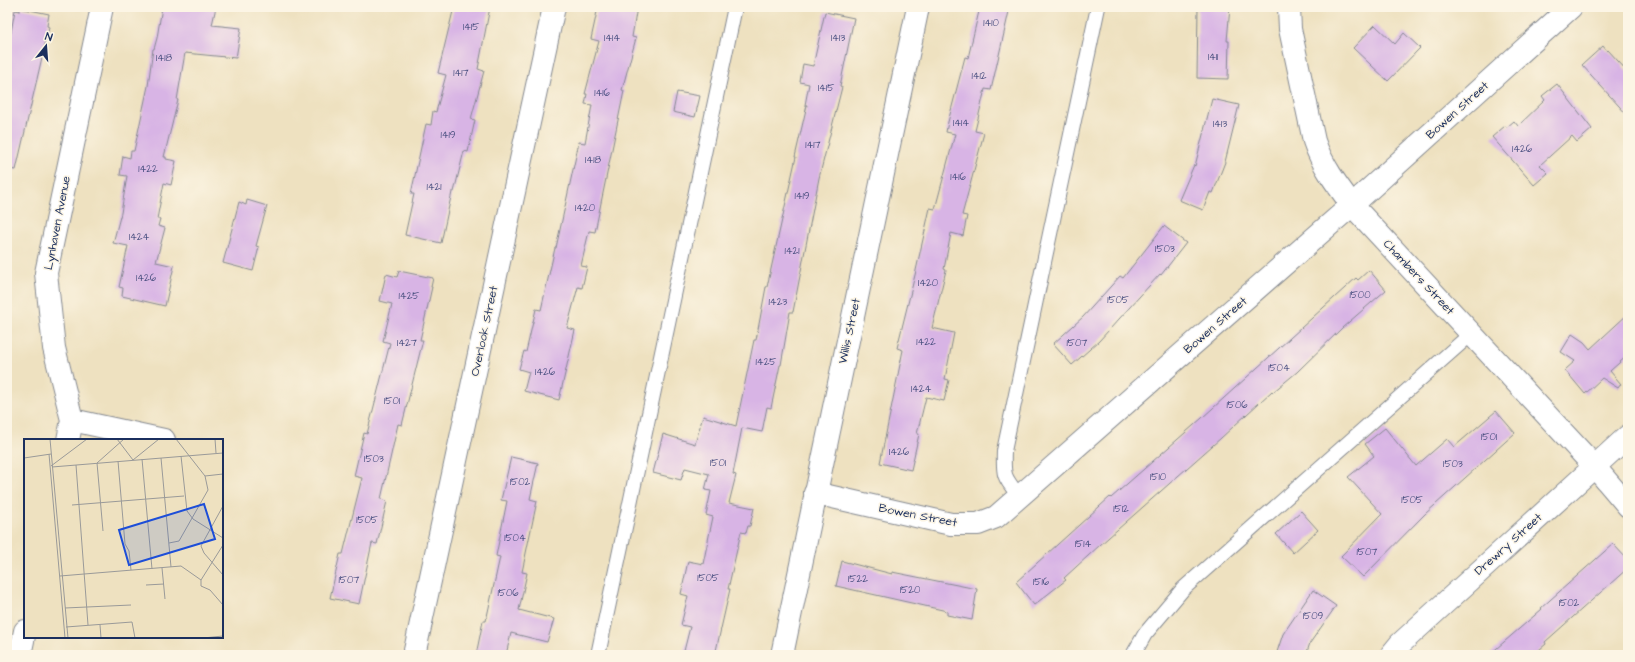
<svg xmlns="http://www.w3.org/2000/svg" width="1635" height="662" font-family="'Architects Daughter',sans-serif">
  <rect width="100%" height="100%" fill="#fcf5e5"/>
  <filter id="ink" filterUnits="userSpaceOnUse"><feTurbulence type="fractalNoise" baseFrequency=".025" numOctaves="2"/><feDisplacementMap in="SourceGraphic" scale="8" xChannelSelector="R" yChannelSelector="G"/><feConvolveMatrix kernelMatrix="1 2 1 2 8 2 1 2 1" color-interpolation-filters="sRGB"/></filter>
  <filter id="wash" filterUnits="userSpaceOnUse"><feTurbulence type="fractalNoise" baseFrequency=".012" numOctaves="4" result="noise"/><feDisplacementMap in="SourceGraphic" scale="16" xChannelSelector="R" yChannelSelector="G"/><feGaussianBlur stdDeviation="0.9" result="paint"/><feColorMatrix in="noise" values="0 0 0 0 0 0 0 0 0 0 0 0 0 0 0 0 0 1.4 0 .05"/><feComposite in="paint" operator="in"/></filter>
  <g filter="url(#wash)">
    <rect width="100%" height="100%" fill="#eee1c0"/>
    <g id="blocks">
      <g fill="#d8b4e5">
        <path d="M162,7H216L212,25L241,28L236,58L185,53L177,100H178L164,157H166V159L176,161L171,185L164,183L157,219H160L158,226L165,228L156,262L174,266L165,306L122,296L123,288L119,287L128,246L113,243L121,213L127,176L120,175L123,156L130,158L131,151H134L148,86L153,49H154L157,38Z"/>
        <path d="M454,7H490L478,69L484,71L471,119L475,120L468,152L464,151L454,192H452L441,243L405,235L414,194H411L426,124L431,125L433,111L436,112L446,75L438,73Z"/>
        <path d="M598,7H637L632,37L636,38L622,90L624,91L595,232L589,231L581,266L587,267L582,288L578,287L567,328L575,330L559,400L524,391L529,372L519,369L524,351L526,352L536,309L541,310L555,248H556L579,142L585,143L592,105L585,104L587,94H585L599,41L591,39Z"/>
        <path d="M980,7H1010L991,90L985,89L975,131L984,133L962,215L967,216L963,236L951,233L944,269L946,270L932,328L954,333L945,379L949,380L944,401L926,397L917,434H919L911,470L880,463L903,350L897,348L915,275L930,208L935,209L955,134L946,132L948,122L965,57L968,58Z"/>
        <path d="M1198,7H1230L1227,41H1229L1228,79L1197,78Z"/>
        <path d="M20,8L49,14L47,26L49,27L16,170L7,169V54L15,10L20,11Z"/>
        <path d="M825,12L854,18L840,86L842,87L819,178L793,312H790L781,365H780L771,408L767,407L762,432L742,428L733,474L736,475L729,503L754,508L750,526H748L746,533L741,532L728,589H730L715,655H683L690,627L681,625L688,596L681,594L688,561L703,564L713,517L706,515L711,491L705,490L709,474L685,468L681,480L653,473L663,434L695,444L703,416L736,426L754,340H756L766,287H767L796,157H795L807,105H805L809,84L800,82L803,64L813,66Z"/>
        <path d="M1375,25L1395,44L1404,33L1420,48L1388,81L1353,48Z"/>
        <path d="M1603,46L1607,51L1608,50L1628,72V116L1582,65Z"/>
        <path d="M1557,84L1592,129L1577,142L1572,136L1540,165L1548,173L1534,185L1492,137L1505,126L1507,127L1514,121L1518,126L1545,100L1542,96Z"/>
        <path d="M677,92L700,96L695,117L673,112Z"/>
        <path d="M1212,99L1239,105L1225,162L1213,193L1210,192L1203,210L1179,200L1194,165L1195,166Z"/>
        <path d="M247,200L267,206L256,246L259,247L253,271L223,263L239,202L246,205Z"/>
        <path d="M1164,226L1186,243L1161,275L1160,274L1099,341L1072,365L1053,344L1083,317L1120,276L1123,278Z"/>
        <path d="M1369,270L1386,290L1342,328L1297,372L1273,392L1272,391L1221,438L1100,545L1064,578L1066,580L1034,605L1016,582L1110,497L1111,498L1202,418L1356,278L1358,280Z"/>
        <path d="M399,271L433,278L431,287H432L420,340H423L402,425L398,424L381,499L387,501L377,544L372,543L359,604L330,598L340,554H343L362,478L354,476L364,433L367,434L390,343L383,341L392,304L380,301L386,274L397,277Z"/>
        <path d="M1628,314V355L1610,371L1621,384L1618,388L1602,378L1585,394L1565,370L1575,361L1561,352L1572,334L1584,342L1590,349Z"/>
        <path d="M1496,411L1515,433L1425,514L1363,577L1341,556L1382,514L1348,477L1374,456L1365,444L1385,428L1416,466L1447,439L1454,447Z"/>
        <path d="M511,457L538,463L530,499L537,501L522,572L527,573L519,610L554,619L547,642L511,633L506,655H476L483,621H486L500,557L496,556L507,501L501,500Z"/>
        <path d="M1301,511L1318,530L1293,553L1276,534Z"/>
        <path d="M1613,544L1628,560V568L1545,642L1546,644L1533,655H1489L1542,609L1541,608Z"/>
        <path d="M842,561L892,574V572L977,589L972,620L947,615V611L836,586Z"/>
        <path d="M1313,590L1336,606L1310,643L1306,655H1276L1283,634Z"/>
      </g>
    </g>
  </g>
  <g filter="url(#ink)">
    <use href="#blocks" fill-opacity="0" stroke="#84888f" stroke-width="1"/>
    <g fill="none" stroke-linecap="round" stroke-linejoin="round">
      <defs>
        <g id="lane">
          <path d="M1019,496C1004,477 1003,477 1004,451L1098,7"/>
          <path d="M598,655L735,7"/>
          <path d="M1133,655L1145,634L1183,589L1471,334"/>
        </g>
        <g id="street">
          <path d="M1289,7L1290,29L1314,141C1322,165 1337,185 1352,205L1594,466L1628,506"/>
          <path d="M72,420L164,440"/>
          <path d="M68,440L72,420L54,348L46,273L102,7"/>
          <path d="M815,493L951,524H978L996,517L1352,205L1571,7"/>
          <path d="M20,655L25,631"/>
          <path d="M414,655L554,7"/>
          <path d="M782,655L918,7"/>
          <path d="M1391,655L1400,644L1628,436"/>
        </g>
      </defs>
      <use href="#lane" stroke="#84888f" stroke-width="16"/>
      <use href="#street" stroke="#84888f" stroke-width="24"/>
      <use href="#lane" stroke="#fff" stroke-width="14"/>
      <use href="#street" stroke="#fff" stroke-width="22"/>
    </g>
  </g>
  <g text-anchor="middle" stroke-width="3" stroke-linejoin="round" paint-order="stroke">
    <g font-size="10" fill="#4a5080">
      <text x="991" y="26">1410</text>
      <text x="471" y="30">1415</text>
      <text x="612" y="41">1414</text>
      <text x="838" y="41">1413</text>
      <text x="1213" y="60">1411</text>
      <text x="164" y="61">1418</text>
      <text x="461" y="76">1417</text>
      <text x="979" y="79">1412</text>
      <text x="826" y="91">1415</text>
      <text x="602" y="96">1416</text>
      <text x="961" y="126">1414</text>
      <text x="1220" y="127">1413</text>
      <text x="448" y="138">1419</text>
      <text x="813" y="148">1417</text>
      <text x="1522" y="152">1426</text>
      <text x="593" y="163">1418</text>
      <text x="148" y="172">1422</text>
      <text x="958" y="180">1416</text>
      <text x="434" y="190">1421</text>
      <text x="802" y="199">1419</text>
      <text x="585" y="211">1420</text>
      <text x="139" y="240">1424</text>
      <text x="1165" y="252">1503</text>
      <text x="792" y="254">1421</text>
      <text x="146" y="281">1426</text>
      <text x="928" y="286">1420</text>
      <text x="1360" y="298">1500</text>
      <text x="409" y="299">1425</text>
      <text x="1118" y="303">1505</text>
      <text x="778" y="305">1423</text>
      <text x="926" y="345">1422</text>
      <text x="407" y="346">1427</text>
      <text x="1077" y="346">1507</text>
      <text x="766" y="365">1425</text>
      <text x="1279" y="371">1504</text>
      <text x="545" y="375">1426</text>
      <text x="921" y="392">1424</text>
      <text x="392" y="404">1501</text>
      <text x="1237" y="408">1506</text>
      <text x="1489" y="440">1501</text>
      <text x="899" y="455">1426</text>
      <text x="374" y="462">1503</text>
      <text x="718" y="466">1501</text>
      <text x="1453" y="467">1503</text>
      <text x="1158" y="480">1510</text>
      <text x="520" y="485">1502</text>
      <text x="1412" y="503">1505</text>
      <text x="1121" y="512">1512</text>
      <text x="367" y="523">1505</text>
      <text x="515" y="541">1504</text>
      <text x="1083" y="547">1514</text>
      <text x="1367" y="555">1507</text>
      <text x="708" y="581">1505</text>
      <text x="858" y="582">1522</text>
      <text x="349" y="583">1507</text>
      <text x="1041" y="585">1516</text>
      <text x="910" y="593">1520</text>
      <text x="508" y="596">1506</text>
      <text x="1569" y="606">1502</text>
      <text x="1313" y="619">1509</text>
    </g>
    <g font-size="12" fill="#1b2f5e" stroke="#fcf5e5">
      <text transform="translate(1457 110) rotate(-42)" y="4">Bowen Street</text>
      <text transform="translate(57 223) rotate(-79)" y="4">Lynhaven Avenue</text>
      <text transform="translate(1419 277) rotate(47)" y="4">Chambers Street</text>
      <text transform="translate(1215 325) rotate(-41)" y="4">Bowen Street</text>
      <text transform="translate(484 331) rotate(-78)" y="4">Overlook Street</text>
      <text transform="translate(849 331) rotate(-78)" y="4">Willis Street</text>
      <text transform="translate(918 515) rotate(11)" y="4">Bowen Street</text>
      <text transform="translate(1508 544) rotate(-42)" y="4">Drewry Street</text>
    </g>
  </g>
  <g transform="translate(24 439)">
    <rect width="199" height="199" fill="#eee1c0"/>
    <path fill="none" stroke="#9a9a99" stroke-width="1" d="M26,0L44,199M93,0L109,21L135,0M191,0L192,14M25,15L41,199M157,17L163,72L169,80L199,99M0,19L27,15M137,19L147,128M118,20L128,130M94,22L101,105L105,112L107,131M52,26L64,186M27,27L63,0M28,28L199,14M181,37L199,35M48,66L160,57M199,67L177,107L180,114L199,136M79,92L73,24L100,0M145,104L155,102L184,51L181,37L152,0M138,129L141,160M36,137L157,127L177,141M177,141L199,106M177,141V147L186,151L199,166M122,146L140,145M41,169L107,166M76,186L77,199M42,188L108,183L111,199M179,199L199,197"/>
    <path fill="#1d4ed8" fill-opacity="0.15" stroke="#1d4ed8" stroke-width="2" d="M180,65L191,100L105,126L95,91Z"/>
    <rect width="199" height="199" fill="none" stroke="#1b2f5e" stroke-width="2"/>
  </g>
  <rect width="1635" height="662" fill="none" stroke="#fcf5e5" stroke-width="24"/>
  <g transform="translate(46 46) rotate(17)" stroke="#fcf5e5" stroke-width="3" paint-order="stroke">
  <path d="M0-3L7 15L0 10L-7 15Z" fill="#1b2f5e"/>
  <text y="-6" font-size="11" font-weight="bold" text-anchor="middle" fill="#1b2f5e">N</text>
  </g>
</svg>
